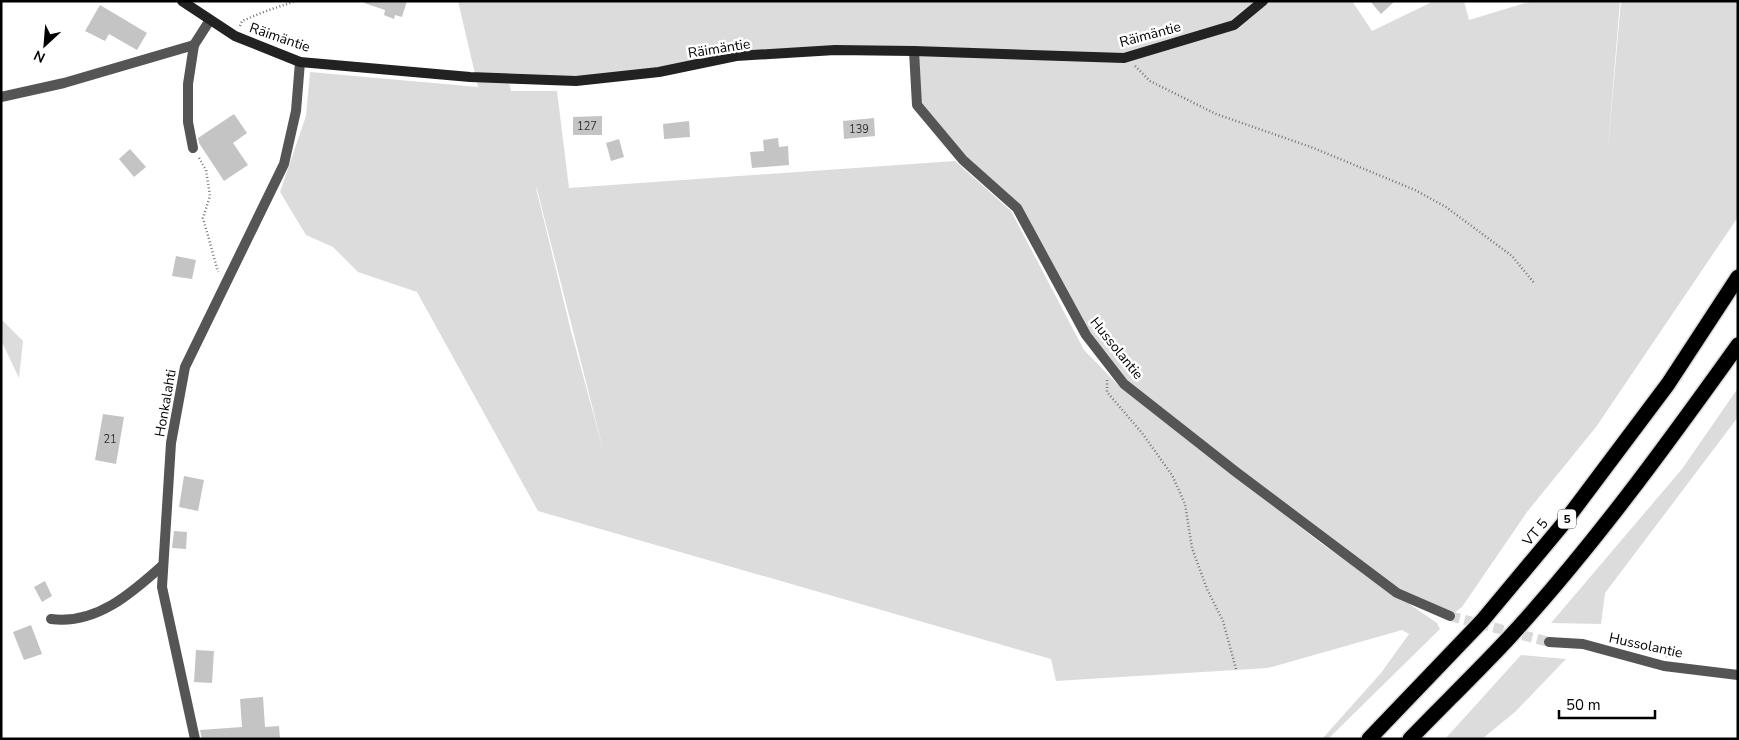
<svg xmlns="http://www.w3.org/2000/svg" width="1739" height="740" font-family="'Nunito Sans',sans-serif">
  <rect width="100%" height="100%" fill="#fff"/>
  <g fill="#dcdcdc" fill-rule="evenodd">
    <path d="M458,1H1352L1372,31L1434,1H1464L1469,20L1532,1H1620L1607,160L1621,1H1738V217L1596,427L1527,512L1462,607L1450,616L1397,593L1124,384L1086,335L1017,208L963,160L917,105L914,51L736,56L576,81L508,78L511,91H557L569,188L955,161L1011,211L1084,350L1121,388L1322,544L1437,623L1440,629L1328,739H1322L1381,673L1409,634L1402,630L1268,668L1056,681L1051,659L538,511L417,292L358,272L333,247L306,235L280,192L306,116L310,72L478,87ZM536,188L537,189L604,453L571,331Z"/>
    <path d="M1,319L23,341L19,378L1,340Z"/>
    <path d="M1738,388V417L1605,593L1601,624L1551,623L1682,469Z"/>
    <path d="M1521,655L1566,659L1515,712L1482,739H1445Z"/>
  </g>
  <g fill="#c4c4c4">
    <path d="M364,1H407L402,17L395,15L394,19L384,15L385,10L364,3Z"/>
    <path d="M1370,1H1395L1381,14Z"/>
    <path d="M100,5L147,33L137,50L109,34L105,41L85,31Z"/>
    <path d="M234,114L247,133L233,143L248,165L224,181L199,143L198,138Z"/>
    <path d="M602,116V135H573V117Z"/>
    <path d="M874,118L875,136L844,139L843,121Z"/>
    <path d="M689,121L690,137L664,139L663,124Z"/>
    <path d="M778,138L779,147L788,146L789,165L752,168L750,152L764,151L763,140Z"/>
    <path d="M619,139L624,157L611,161L606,143Z"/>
    <path d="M130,149L146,167L134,177L119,159Z"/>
    <path d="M176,256L196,260L192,279L172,276Z"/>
    <path d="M103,414L124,417L116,464L95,460Z"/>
    <path d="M184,476L204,480L198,511L179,507Z"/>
    <path d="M174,531L187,532L186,549L172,548Z"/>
    <path d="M45,581L52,596L42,602L34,587Z"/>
    <path d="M31,625L42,654L24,660L13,632Z"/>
    <path d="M196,650L214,651L212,683L194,682Z"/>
    <path d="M263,697L265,727L279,726L280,739H202L200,730L242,727L240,699Z"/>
  </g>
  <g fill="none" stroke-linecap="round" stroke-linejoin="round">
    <path stroke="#d9d9d9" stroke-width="10" stroke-dasharray="10 5" stroke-linecap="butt" d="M1450,616L1549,642"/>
    <defs>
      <g id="highway">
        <path d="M1369,739L1482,621L1563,524L1668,384L1738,277"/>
        <path d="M1410,739C1442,706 1475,674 1506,641C1591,549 1665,447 1738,345"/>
      </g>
    </defs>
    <use href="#highway" stroke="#dbdbdb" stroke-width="18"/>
    <g stroke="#777" stroke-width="2.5" stroke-dasharray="1 2.5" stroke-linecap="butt">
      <path d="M240,26L242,21L266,11L296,1"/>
      <path d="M1135,66L1150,81L1216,114L1311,147L1415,190L1446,207L1512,256L1535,284"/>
      <path d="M199,158L206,170L210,196L203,218L218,272"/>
      <path d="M1107,380V392L1142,433L1172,475L1185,504L1192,548L1207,589L1223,621L1236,669"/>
      <path d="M1666,657L1670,645"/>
    </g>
    <g stroke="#555" stroke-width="10">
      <path d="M914,51L917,105L963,160L1017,208L1086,335L1124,384L1236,472L1397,593L1450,616"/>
      <path d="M1,97L64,83L194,45"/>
      <path d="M193,148L188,122V84L194,45L210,20"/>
      <path d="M51,619C96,625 132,593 163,565"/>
      <path d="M1549,642L1583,644L1664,666L1738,675"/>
      <path d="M195,739L162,587L171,443L185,367L284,164L296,111L300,62"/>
    </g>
    <path stroke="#222" stroke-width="10" d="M182,1L235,36L300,62L470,77L576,81L659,72L736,56L835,50L914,51L1124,58L1234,25L1263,1"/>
    <use href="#highway" stroke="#000" stroke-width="15"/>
  </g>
  <g text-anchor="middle" stroke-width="5" stroke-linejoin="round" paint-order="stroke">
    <g font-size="11" fill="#313131">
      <text x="587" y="130">127</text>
      <text x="859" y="133">139</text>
      <text x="110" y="443">21</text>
    </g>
    <rect fill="#fff" stroke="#4c4c4c" stroke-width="1" x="1558" y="509.5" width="18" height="19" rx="4"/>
    <g font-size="12" font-weight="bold" fill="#000">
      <text x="1567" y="523">5</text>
    </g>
    <g font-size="14" fill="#000" stroke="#fff">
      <text transform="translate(1150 34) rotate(-15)" y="5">Räimäntie</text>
      <text transform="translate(280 37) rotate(19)" y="5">Räimäntie</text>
      <text transform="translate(719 48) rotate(-9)" y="5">Räimäntie</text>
      <text transform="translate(1117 348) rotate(51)" y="5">Hussolantie</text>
      <text transform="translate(165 403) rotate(-80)" y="5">Honkalahti</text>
      <text transform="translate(1535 532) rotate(-50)" y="5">VT 5</text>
      <text transform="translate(1646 645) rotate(12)" y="5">Hussolantie</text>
    </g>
  </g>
  <rect width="1739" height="740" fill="none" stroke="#000000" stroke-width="5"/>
  <g transform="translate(45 45) rotate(206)" stroke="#ffffff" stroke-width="4" paint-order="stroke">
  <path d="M0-4L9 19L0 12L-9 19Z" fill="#000000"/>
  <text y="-8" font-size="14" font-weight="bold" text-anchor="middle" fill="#000000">N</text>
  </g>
  <path d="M1559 710v8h96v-8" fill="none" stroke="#000000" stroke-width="2.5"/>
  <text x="1566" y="710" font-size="15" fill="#000000" stroke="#ffffff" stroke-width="4" paint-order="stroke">50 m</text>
</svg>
